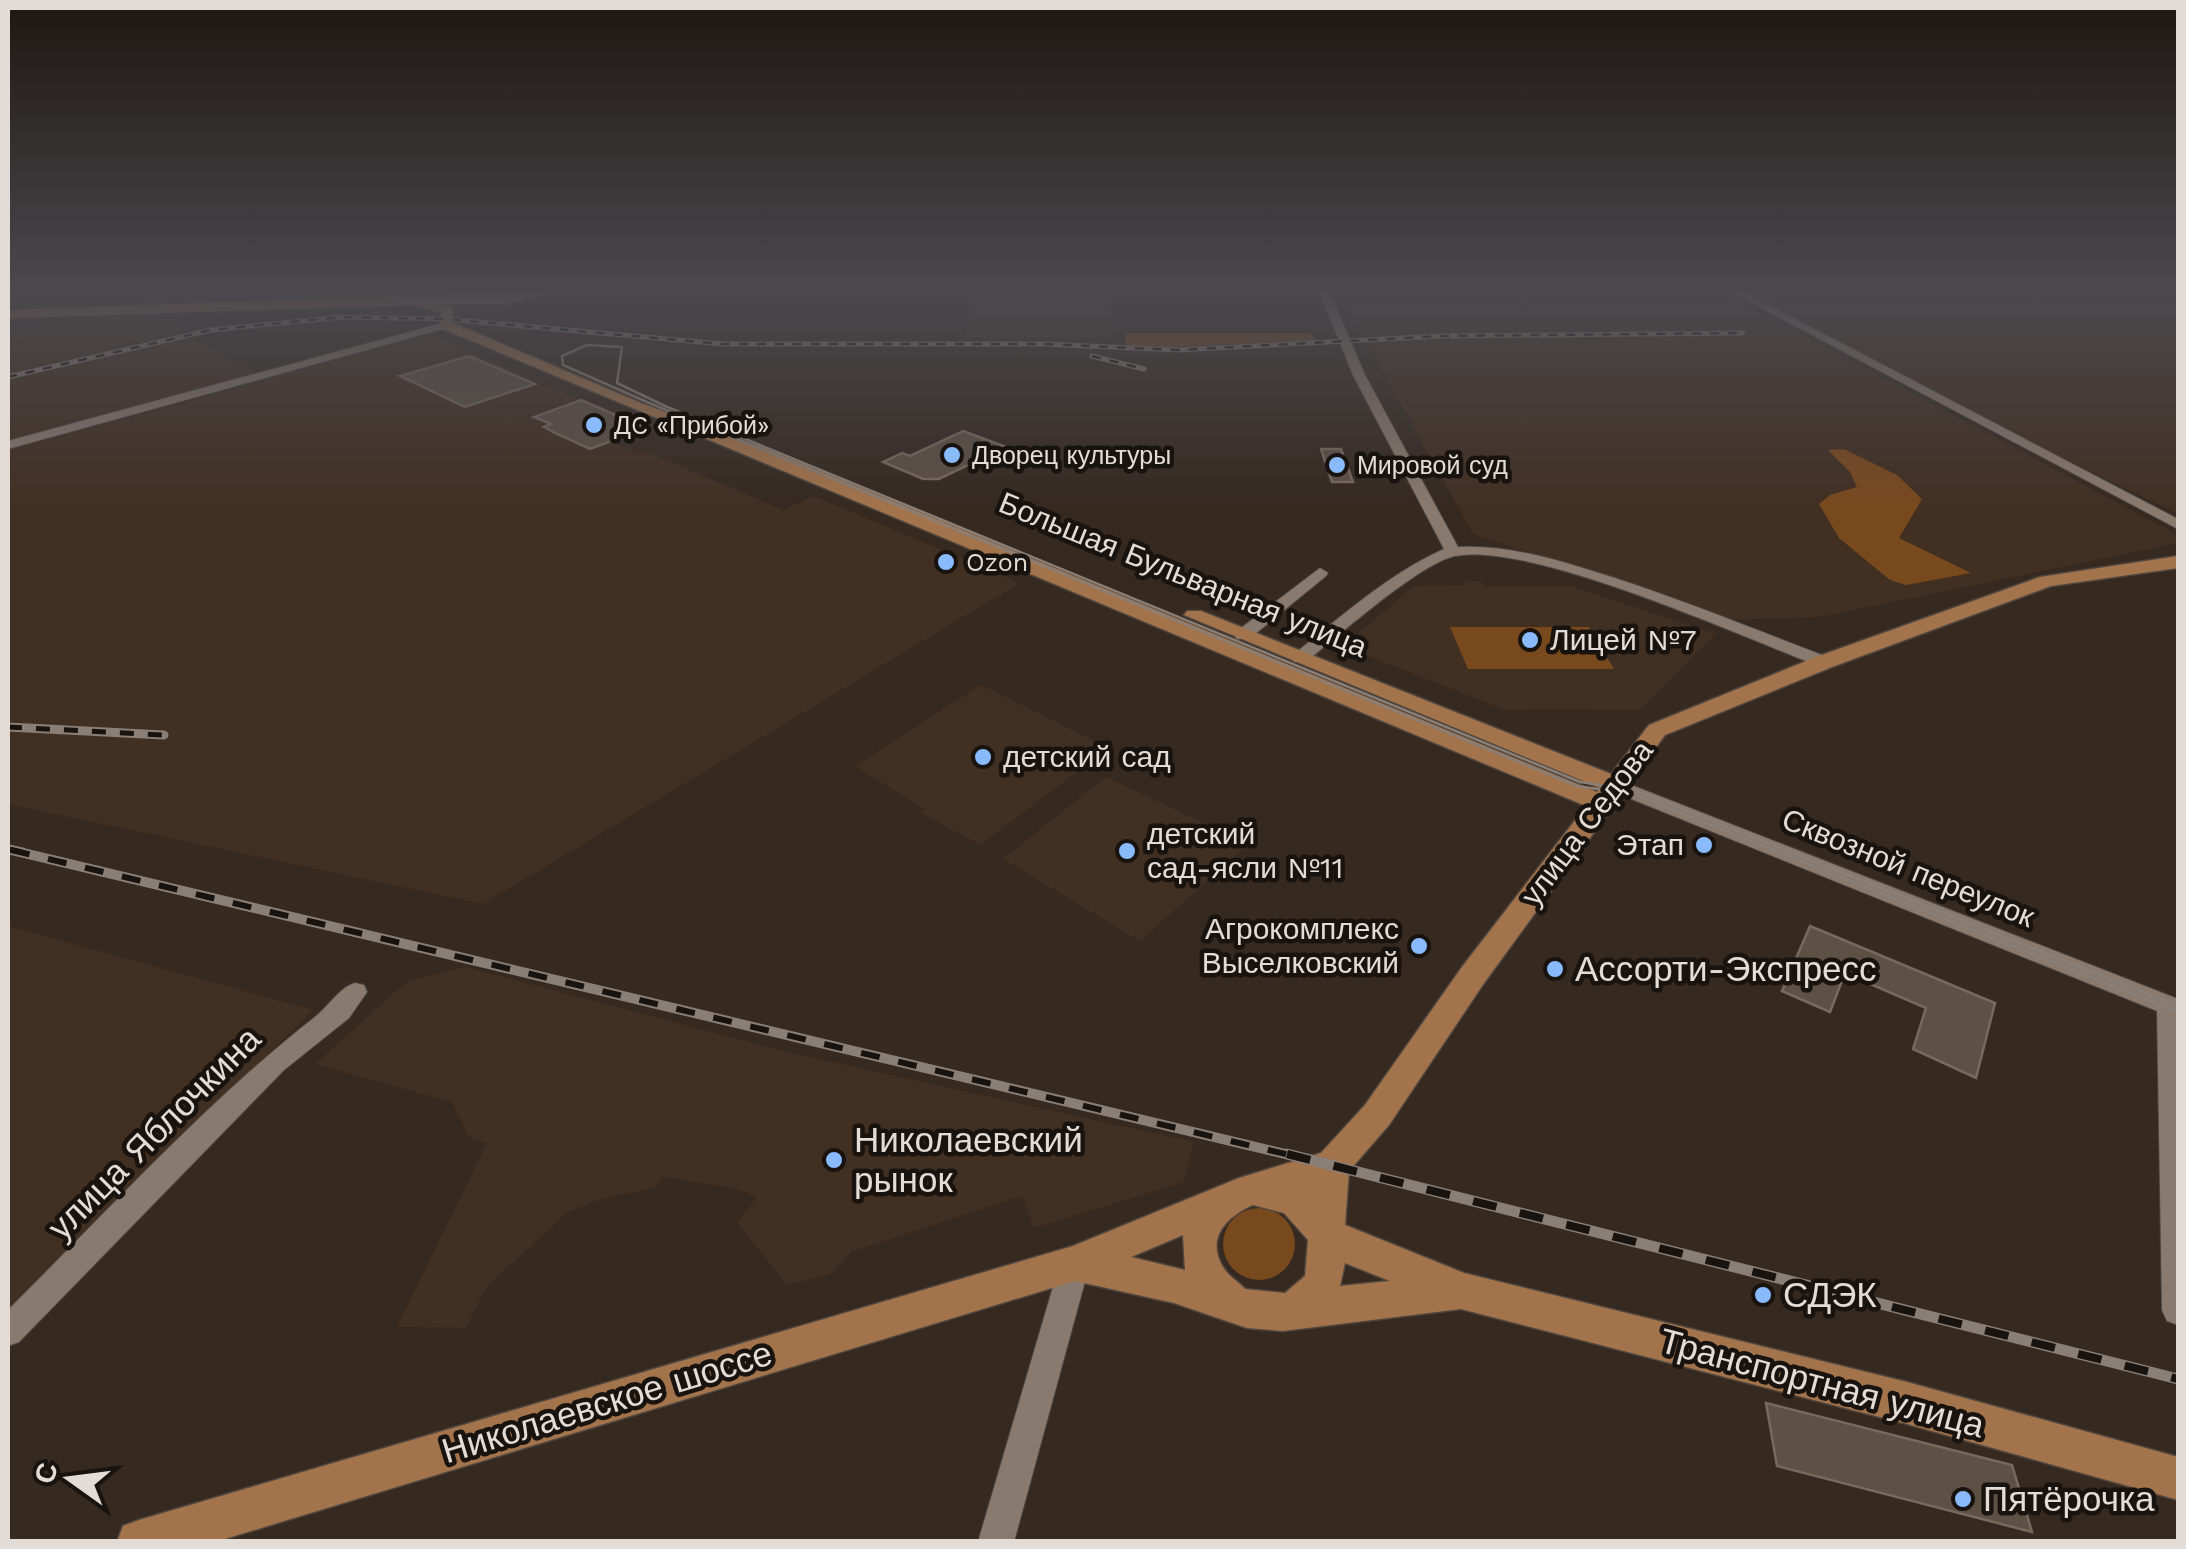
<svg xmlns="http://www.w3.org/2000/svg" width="2186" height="1549" font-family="'Work Sans',sans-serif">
  <rect width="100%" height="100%" fill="#352920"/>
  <g fill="#412f22">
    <path d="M1338,291H1720L2178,535V543L1820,617L1730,620L1473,534Z"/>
    <path d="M1742,291H2178V514L1949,401Z"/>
    <path d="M1110,297L1113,337L964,338L973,298Z"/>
    <path d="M195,310L174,324L181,333L8,375V345L21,341L8,343V325Z"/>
    <path d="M431,334L646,428L611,441L638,453L646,451L783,510L814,496L1020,583L483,904L8,804V451Z"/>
    <path d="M189,337L258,374L8,440V379Z"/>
    <path d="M1464,581H1481L1485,586H1571L1716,634L1640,709L1505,710L1343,646L1414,586L1466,585Z"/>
    <path d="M981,685L1109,748L980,845L921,813L924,809L855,766Z"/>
    <path d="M1106,777L1249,844L1140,941L1003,859Z"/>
    <path d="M8,926L313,1010L8,1308Z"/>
    <path d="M465,967L787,1052L1194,1142L1184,1182L1034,1228L1022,1196L853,1251L830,1274L787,1285L737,1223L757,1197L735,1188L663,1177L657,1187L597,1200L567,1213L486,1287L466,1328L397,1327L487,1143L469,1137L452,1102L315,1064L406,982Z"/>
  </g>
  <g fill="#79491e">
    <path d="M1125,333H1309L1317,340L1150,348L1126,345Z"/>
    <path d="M1844,449L1897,475L1922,499L1899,538L1971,573L1906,585L1890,580L1839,538L1819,504L1830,495L1857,487L1850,472L1828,450Z"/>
    <path d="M1450,627H1589L1614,669H1468Z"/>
    <circle cx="1259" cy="1244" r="36"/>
  </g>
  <g fill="#5d5045" stroke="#77695e" stroke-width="2.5">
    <path d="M469,356L535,384L465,407L400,376Z"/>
    <path d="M581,400L646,428L590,449L555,433L544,427L551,424L534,417Z"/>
    <path d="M963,431L1006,447L939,479H923L883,462L902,453L910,456Z"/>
    <path d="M1321,449H1341L1353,482H1332Z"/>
    <path d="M1810,926L1995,1003L1976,1078L1913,1049L1926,1008L1845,973L1830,1012L1782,991Z"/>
    <path d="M1766,1403L2012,1465L2032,1532L1777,1466Z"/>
  </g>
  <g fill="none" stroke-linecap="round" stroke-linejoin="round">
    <defs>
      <g id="minor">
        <path d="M1319,291H1329L1365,375L1458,547C1511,544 1564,562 1615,578C1688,602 1759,631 1830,658L1833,662L1830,666H1818C1741,636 1529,541 1455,556C1419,564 1338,636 1306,662H1294L1291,658L1294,654C1341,617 1388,574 1444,549L1353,375Z"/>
        <path d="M1729,291H1742L2178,519V529Z"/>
        <path d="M446,322L451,325L450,327L8,449V441Z"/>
        <path d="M1320,568L1328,573L1326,576L1249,639H1237L1234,635L1237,631Z"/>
        <path d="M1616,779L2178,999V1325L2167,1321L2162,1310L2157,1011L1609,790L1606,785Z"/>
        <path d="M355,983L364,985L367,992L349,1018L284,1070L19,1342L8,1346V1310C108,1211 204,1104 315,1017C328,1007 340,987 355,983Z"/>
        <path d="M1075,1249L1086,1253L1090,1263L1014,1542H978L1060,1263L1064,1253Z"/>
      </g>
      <path id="major" d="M563,291L503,304H442L453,309V323L641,403L762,447L1597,792L1600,788L1184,615L1187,611H1201L1611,774L1649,725L1816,657L2040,577L2178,556V568L2051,586L1832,667L1665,735L1484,983L1389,1125L1349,1171L1345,1225L1464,1273L1907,1382L2178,1457V1500L1907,1424L1461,1309L1283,1331L1247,1328L1174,1303L1075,1281L215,1542H117L123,1526L139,1520L1073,1246L1239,1178L1321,1153L1365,1105L1462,967L1586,806L441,328L440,312L411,305L8,318V310ZM1253,1205L1284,1213L1308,1240L1305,1276L1285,1293L1245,1289C1239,1282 1228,1276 1223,1267C1205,1237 1228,1216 1253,1205ZM1183,1235L1185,1270L1131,1257ZM1345,1263L1390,1281L1340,1286Z"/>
    </defs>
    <use href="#minor" stroke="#50463e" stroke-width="2"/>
    <use href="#major" stroke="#50463e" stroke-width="3"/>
    <use href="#minor" fill="#897a6f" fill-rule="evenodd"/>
    <use href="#major" fill="#a3744c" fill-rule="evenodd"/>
    <path stroke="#897f77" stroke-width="2.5" d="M2178,1006L1635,790L1580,782L665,406L617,383L622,347L587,345L562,356L563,365L647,402L1577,786L1634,794L2178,1012"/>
    <defs>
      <g id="rail-far3">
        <path d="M1092,356L1144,369"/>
        <path d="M8,377L211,330L342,317L446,319L722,344H1045L1178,350L1442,336L1743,333"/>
      </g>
      <g id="rail-far2">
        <path d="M8,727L164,735"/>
        <path d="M8,849L22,852"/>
      </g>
      <path id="rail-far1" d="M11,850L1298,1157"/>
      <path id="rail" d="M1287,1154L2178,1379"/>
    </defs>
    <use href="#rail-far3" stroke="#897f77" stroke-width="5"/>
    <use href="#rail-far2" stroke="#897f77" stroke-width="9"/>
    <use href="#rail-far1" stroke="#897f77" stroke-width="10"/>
    <use href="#rail" stroke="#897f77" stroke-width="11"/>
    <use href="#rail-far3" stroke="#19130f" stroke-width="2.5" stroke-dasharray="9" stroke-linecap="butt"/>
    <use href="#rail-far2" stroke="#19130f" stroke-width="5" stroke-dasharray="14" stroke-linecap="butt"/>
    <use href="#rail-far1" stroke="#19130f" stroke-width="6" stroke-dasharray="19" stroke-linecap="butt"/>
    <use href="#rail" stroke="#19130f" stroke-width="8" stroke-dasharray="24" stroke-linecap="butt"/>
  </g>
  <linearGradient id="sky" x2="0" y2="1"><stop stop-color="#1d1712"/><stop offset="0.57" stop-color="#4b494e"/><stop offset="1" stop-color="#4b494e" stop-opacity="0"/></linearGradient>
  <rect width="2186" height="508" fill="url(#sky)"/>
  <g fill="#88bafc" stroke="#19130f" stroke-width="4">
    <circle cx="594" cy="425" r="10"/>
    <circle cx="952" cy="455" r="10"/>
    <circle cx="1337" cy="465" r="10"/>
    <circle cx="946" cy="562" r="10"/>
    <circle cx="1530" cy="640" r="10"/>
    <circle cx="983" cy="757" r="10"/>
    <circle cx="1704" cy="845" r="10"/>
    <circle cx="1127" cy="851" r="10"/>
    <circle cx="1419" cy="946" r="10"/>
    <circle cx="1555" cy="969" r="10"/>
    <circle cx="834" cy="1160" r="10"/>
    <circle cx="1763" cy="1295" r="10"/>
    <circle cx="1963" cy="1499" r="10"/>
  </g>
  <g text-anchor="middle" stroke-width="9" stroke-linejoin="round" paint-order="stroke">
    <g font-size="25" fill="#e3dbd5" stroke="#19130f" text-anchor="start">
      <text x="614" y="434">ДC «Прибой»</text>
      <text x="972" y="464">Дворец культуры</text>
      <text x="1357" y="474">Мировой суд</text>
      <text x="966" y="571">Ozon</text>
    </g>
    <g font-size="30" fill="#e3dbd5" stroke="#19130f">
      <text transform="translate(1183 575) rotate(22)" y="10">Большая Бульварная улица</text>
      <text transform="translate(1587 823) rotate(-53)" y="10">улица Седова</text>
      <text transform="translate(1908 868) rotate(22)" y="10">Сквозной переулок</text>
    </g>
    <g font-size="30" fill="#e3dbd5" stroke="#19130f" text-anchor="start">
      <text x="1550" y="650">Лицей №7</text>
      <text x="1003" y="767">детский сад</text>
      <text x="1147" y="844">детский<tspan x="1147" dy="34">сад-ясли №11</tspan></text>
      <text x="1684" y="855" text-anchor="end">Этап</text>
      <text x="1399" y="939" text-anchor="end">Агрокомплекс<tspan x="1399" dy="34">Выселковский</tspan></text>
    </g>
    <g font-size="35" fill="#e3dbd5" stroke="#19130f" text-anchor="start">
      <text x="1575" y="981">Ассорти-Экспресс</text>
      <text x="854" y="1152">Николаевский<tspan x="854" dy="40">рынок</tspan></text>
      <text x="1783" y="1307">СДЭК</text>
      <text x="1983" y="1511">Пятёрочка</text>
    </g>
    <g font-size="35" fill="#e3dbd5" stroke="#19130f">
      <text transform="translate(154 1133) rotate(-45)" y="12">улица Яблочкина</text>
      <text transform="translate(1822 1383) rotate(15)" y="12">Транспортная улица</text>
      <text transform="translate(607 1402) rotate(-17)" y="12">Николаевское шоссе</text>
    </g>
  </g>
  <rect width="2186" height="1549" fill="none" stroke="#e3dbd5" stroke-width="20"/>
  <g transform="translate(70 1479) rotate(284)" stroke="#19130f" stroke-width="8" paint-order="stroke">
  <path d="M0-8L18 38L0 25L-18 38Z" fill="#e3dbd5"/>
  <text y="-15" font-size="28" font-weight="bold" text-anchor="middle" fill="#e3dbd5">С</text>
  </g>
</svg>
